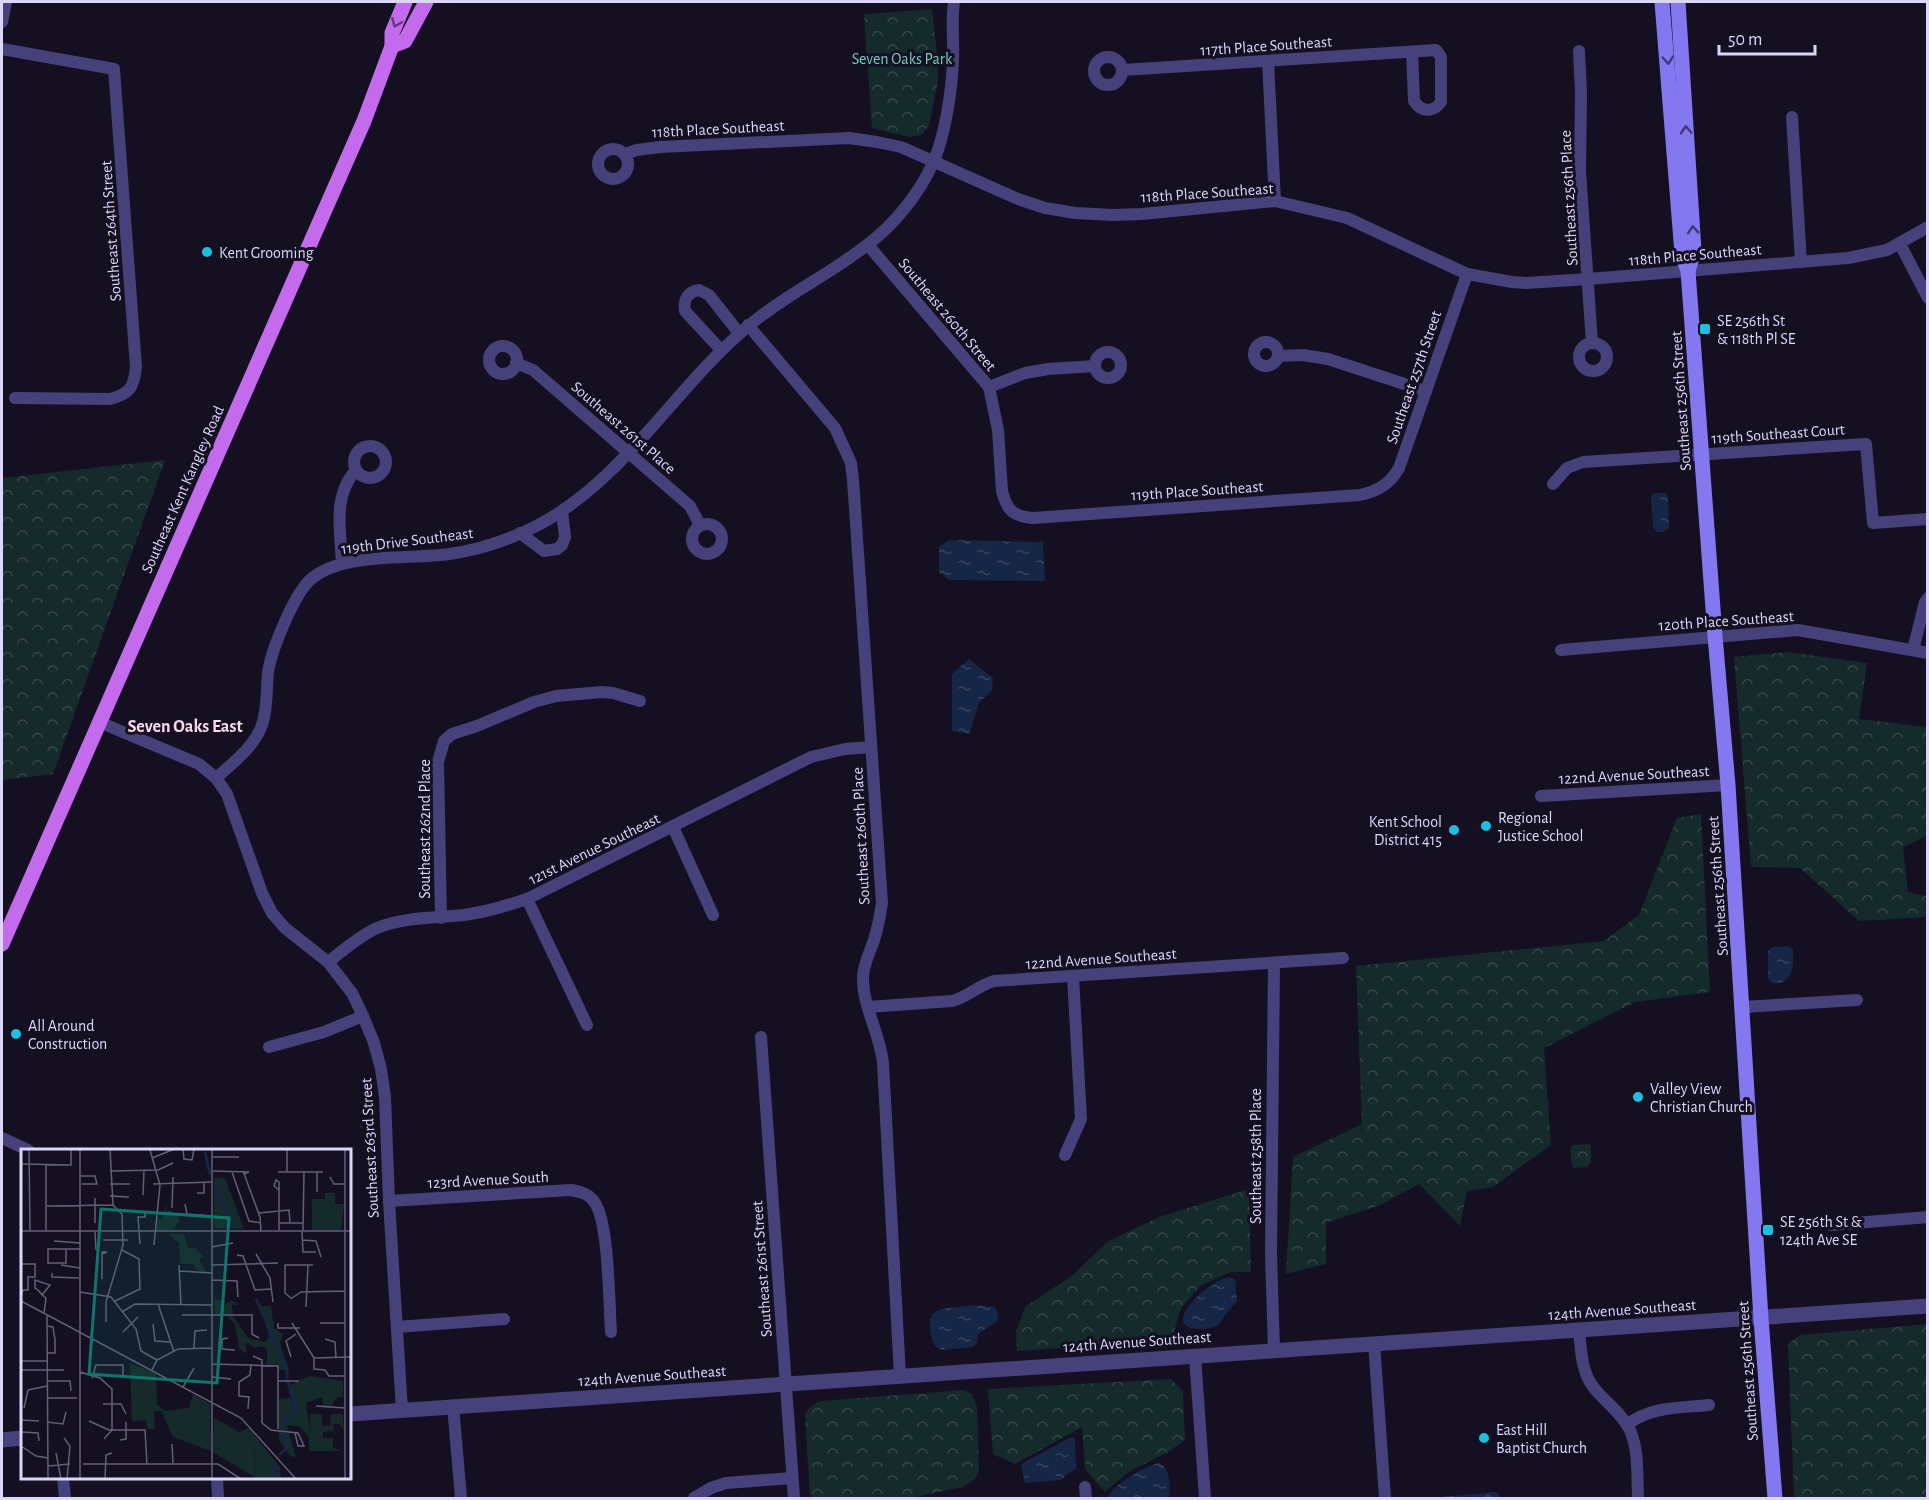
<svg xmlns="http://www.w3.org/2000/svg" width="1929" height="1500" font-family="'Alegreya Sans',sans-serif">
  <defs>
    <pattern id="forest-crowns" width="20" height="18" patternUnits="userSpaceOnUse" patternTransform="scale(1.5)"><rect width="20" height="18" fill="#142a2b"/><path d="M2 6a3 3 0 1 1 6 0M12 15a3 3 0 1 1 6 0" fill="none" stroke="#36484b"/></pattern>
    <pattern id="water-ripples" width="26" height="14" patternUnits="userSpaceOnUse" patternTransform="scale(1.5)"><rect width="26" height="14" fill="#162646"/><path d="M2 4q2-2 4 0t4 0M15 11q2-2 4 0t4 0" fill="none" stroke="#374562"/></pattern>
  </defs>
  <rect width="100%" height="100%" fill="#141021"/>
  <g fill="url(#forest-crowns)">
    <path d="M932,9L938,63V81L929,126L921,135L909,137L872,128L864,14Z"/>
    <path d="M165,460L53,774L2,780V478Z"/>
    <path d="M1788,652L1867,663L1859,719L1927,727V836L1903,847L1908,892L1926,896L1927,917L1859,921L1800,868L1751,867L1734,657Z"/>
    <path d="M1701,814L1710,992L1635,1002L1544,1048L1551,1145L1493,1187L1467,1191L1460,1226L1419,1184L1380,1205L1326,1223V1264L1286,1274L1293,1157L1362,1124L1356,966L1604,941L1639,915L1677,818Z"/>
    <path d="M1589,1144L1591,1146V1163L1587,1167L1574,1168L1572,1165L1570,1148L1573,1145Z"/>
    <path d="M1249,1189L1251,1272H1231L1200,1286L1181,1308L1171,1341L1017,1351L1016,1331L1026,1306L1073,1275L1107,1242L1159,1217Z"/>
    <path d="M1927,1324V1498H1794L1788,1344L1800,1335Z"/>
    <path d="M1171,1379L1183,1391L1185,1440L1168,1452L1130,1471L1105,1492L1089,1474L1085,1468L1082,1427L1015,1464L993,1454L988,1389Z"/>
    <path d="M963,1390L972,1394L977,1407L979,1471L975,1479L963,1487L919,1496L917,1498H810L805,1414L810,1407L820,1401Z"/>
  </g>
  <g fill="url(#water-ripples)">
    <path d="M1658,493H1665L1668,497L1669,528L1662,532H1656L1653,527L1651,497L1653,494Z"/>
    <path d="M949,540L1043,542L1045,581L949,580L939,572V547Z"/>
    <path d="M969,659L993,678L992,690L979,703L969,734L952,731V674Z"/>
    <path d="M1789,946L1793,949C1794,965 1793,986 1772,983L1768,978V951L1772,947Z"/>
    <path d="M1229,1277L1235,1279L1237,1301L1224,1316L1219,1324C1212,1329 1206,1329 1197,1329C1159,1326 1209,1280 1229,1277Z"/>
    <path d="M975,1305L995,1307L998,1314L997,1321L978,1334L977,1343L973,1347L942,1350L936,1347C930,1336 928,1326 932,1314L941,1309Z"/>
    <path d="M1073,1437L1075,1440L1076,1469L1067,1474L1062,1480L1025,1483L1021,1465L1023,1463L1069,1438Z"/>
    <path d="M1160,1463C1171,1470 1170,1486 1169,1498H1107C1113,1485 1145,1465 1160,1463Z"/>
    <path d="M1496,1492L1501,1498H1440V1497Z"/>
  </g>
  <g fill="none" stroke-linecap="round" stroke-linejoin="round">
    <path stroke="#162646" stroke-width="4" d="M1925,1498H1928"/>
    <g stroke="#47417b" stroke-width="12">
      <path d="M2,22L6,2"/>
      <path d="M2,49L114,69L136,367C134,387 130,394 110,399L15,398"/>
      <path d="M1579,51L1581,93L1580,171L1592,343"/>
      <circle cx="1108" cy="71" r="14"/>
      <path d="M1268,61L1275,201"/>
      <path d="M1123,70L1436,50L1441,57V102C1433,113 1421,112 1414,101L1412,52"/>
      <path d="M1792,117L1801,262"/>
      <circle cx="613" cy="164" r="15"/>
      <path d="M625,154L637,150L660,147L849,138L877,142L901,147L1018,199L1045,208L1075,213L1113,215L1142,214L1275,201L1347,218L1467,274L1512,282L1526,283L1588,279L1848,258L1887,250L1928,227"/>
      <path d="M1900,244L1928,298"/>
      <path d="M868,245L989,387L998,430L1002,491C1007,510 1012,516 1033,518L1360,495C1378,491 1390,484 1399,468L1467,274"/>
      <path d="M748,325L835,428L851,463L853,480L882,903C880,916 878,928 874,940C870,952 864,963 863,976C862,1006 880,1033 883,1063L900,1376"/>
      <circle cx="1266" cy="354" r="12"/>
      <circle cx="1593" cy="357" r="14"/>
      <circle cx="503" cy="360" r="14"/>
      <path d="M721,350L685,311C683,299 688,292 699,290L709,295L739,333"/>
      <circle cx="1108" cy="365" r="13"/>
      <path d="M1278,356L1303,355L1328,359L1426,391"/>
      <path d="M516,363L533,370L690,506L700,525"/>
      <path d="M989,387L1025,373L1048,369L1095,366"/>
      <circle cx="370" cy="462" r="16"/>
      <path d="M1553,484L1567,468L1583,462L1866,444L1873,523L1928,519"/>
      <circle cx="707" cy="539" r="15"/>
      <path d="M520,533L544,551L557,549L562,545L565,537L562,511"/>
      <path d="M342,562C340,530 333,495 356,470"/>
      <path d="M1561,650L1798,630L1928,653"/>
      <path d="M1913,650L1925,602L1928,598"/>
      <path d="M99,722L199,764L216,778L227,794L262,893L272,913L285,928L328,962L352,993L363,1016L374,1043L381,1069L385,1097L389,1201L402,1410"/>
      <path d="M216,778C234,762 254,747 262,725C268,708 266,690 268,673C271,650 293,598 308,582C338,551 409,560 449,554C471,551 492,545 512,537C614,498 666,396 746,328C783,296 829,275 867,245C894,225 919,194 933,163C945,136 952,90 953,60C954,39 951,24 954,2"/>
      <path d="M1541,796L1728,785"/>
      <path d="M673,827L713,915"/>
      <path d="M527,899L587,1025"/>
      <path d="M441,918L438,762L444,741L452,734L477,726L534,702L556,696L602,692L613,693L640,701"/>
      <path d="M328,962C344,950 359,936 377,928C404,917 436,918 464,915C486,912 506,906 527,899L811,757L845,749L871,747"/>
      <path d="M868,1007L952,1001C968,997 979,985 994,981L1343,958"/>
      <path d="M1743,1007L1857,1000"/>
      <path d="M761,1037L794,1498"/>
      <path d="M269,1047L324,1032L363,1016"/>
      <path d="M2,1138L28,1150"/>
      <path d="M1065,1155L1081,1119L1073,976"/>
      <path d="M389,1201L571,1190C581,1192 590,1194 595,1203C609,1224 609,1304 611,1332"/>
      <path d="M1831,1225L1928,1217"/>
      <path d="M397,1327L504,1319"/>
      <path d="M1579,1330C1581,1349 1581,1372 1594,1388C1606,1403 1621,1412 1630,1430C1639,1451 1637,1476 1638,1498"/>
      <path d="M1374,1343L1385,1498"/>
      <path d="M1274,1350L1271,1254L1274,963"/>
      <path d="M1195,1356L1205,1498"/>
      <path d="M453,1406L461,1498"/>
      <path d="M1627,1425C1650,1406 1681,1408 1709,1405"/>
      <path d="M63,1478L65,1498"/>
      <path d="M217,1478L218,1498"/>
      <path d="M1085,1487L1086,1498"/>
      <path d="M694,1498L711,1488L726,1483L792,1478"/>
    </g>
    <g stroke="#47417b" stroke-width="15">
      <path d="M350,1414L1928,1306"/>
      <path d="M2,1440L22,1438"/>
    </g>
    <g stroke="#8378ef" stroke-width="15">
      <path d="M1662,2L1682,254L1688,271L1715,636L1728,785L1761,1319L1775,1498"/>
      <path d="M1678,2L1694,251L1688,271"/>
    </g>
    <g stroke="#c46aed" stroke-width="15">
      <path d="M392,46L405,41L426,2"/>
      <path d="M2,944L364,121L392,46V33L405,2"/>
    </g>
  </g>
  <defs><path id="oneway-chevron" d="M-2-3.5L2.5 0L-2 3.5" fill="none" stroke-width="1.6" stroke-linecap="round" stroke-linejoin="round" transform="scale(1.5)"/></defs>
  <use stroke="#63387d" href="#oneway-chevron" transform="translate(396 23) rotate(112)"/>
  <g stroke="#403a73">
    <use href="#oneway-chevron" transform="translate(1668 60) rotate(85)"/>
    <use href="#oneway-chevron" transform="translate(1686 130) rotate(-93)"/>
    <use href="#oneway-chevron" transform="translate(1693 230) rotate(-94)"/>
  </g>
  <g fill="#1bc0e0" stroke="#141021" stroke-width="2">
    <circle cx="207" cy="252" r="6"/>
    <rect x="1699" y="323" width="12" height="12" rx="3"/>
    <circle cx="1486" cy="826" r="6"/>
    <circle cx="1454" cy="830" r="6"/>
    <circle cx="16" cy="1034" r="6"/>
    <circle cx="1638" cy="1097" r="6"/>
    <rect x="1762" y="1224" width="12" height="12" rx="3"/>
    <circle cx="1484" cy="1438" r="6"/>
  </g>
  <g text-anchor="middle" stroke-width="6" stroke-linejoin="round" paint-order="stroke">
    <g font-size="16" fill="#dcd6fa" stroke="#141021">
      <text transform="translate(1266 45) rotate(-4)" y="6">117th Place Southeast</text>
      <text transform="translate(718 128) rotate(-3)" y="6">118th Place Southeast</text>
      <text transform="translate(1207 192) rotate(-4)" y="6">118th Place Southeast</text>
      <text transform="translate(1568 198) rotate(-93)" y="6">Southeast 256th Place</text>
      <text transform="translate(110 231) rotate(-94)" y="6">Southeast 264th Street</text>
      <text transform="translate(1695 254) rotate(-5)" y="6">118th Place Southeast</text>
      <text transform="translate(948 314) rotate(50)" y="6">Southeast 260th Street</text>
      <text transform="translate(1413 377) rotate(-71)" y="6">Southeast 257th Street</text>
      <text transform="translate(1680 401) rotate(-94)" y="6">Southeast 256th Street</text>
      <text transform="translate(624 427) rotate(41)" y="6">Southeast 261st Place</text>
      <text transform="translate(1778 433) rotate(-4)" y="6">119th Southeast Court</text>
      <text transform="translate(182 489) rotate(-66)" y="6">Southeast Kent Kangley Road</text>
      <text transform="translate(1197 490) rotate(-4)" y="6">119th Place Southeast</text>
      <text transform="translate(407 540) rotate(-7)" y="6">119th Drive Southeast</text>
      <text transform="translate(1726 620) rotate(-4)" y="6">120th Place Southeast</text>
      <text transform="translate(1634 774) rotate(-3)" y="6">122nd Avenue Southeast</text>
      <text transform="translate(424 829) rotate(-90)" y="6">Southeast 262nd Place</text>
      <text transform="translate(860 836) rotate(-93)" y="6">Southeast 260th Place</text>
      <text transform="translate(594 848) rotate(-26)" y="6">121st Avenue Southeast</text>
      <text transform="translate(1717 886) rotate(-94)" y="6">Southeast 256th Street</text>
      <text transform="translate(1101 958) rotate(-4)" y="6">122nd Avenue Southeast</text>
      <text transform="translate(369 1148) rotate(-93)" y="6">Southeast 263rd Street</text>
      <text transform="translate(1255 1156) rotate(-90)" y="6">Southeast 258th Place</text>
      <text transform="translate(488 1179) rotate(-3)" y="6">123rd Avenue South</text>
      <text transform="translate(761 1269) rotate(-94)" y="6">Southeast 261st Street</text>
      <text transform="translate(1622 1309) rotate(-4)" y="6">124th Avenue Southeast</text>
      <text transform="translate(1137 1341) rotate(-4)" y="6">124th Avenue Southeast</text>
      <text transform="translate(1747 1371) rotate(-94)" y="6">Southeast 256th Street</text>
      <text transform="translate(652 1375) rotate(-4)" y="6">124th Avenue Southeast</text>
    </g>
    <g font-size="16" fill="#6bd1be" stroke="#141021">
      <text x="902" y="64">Seven Oaks Park</text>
    </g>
    <g font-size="16" fill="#dcd6fa" stroke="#141021" text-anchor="start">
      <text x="219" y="258">Kent Grooming</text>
      <text x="1717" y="326">SE 256th St<tspan x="1717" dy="18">&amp; 118th Pl SE</tspan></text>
      <text x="1498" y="823">Regional<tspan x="1498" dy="18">Justice School</tspan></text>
      <text x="1442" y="827" text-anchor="end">Kent School<tspan x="1442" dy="18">District 415</tspan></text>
      <text x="28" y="1031">All Around<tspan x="28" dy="18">Construction</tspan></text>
      <text x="1650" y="1094">Valley View<tspan x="1650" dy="18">Christian Church</tspan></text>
      <text x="1780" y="1227">SE 256th St &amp;<tspan x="1780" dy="18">124th Ave SE</tspan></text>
      <text x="1496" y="1435">East Hill<tspan x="1496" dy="18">Baptist Church</tspan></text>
    </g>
    <g font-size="18" font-weight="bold" fill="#fad8eb" stroke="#141021">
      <text x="185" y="732">Seven Oaks East</text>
    </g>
  </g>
  <g transform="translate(21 1149)">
    <rect width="330" height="330" fill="#141021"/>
    <path d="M304,44H314V55H323L320,81H291V50H304ZM270,249L273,261L259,263L268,282L262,281L258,280V250ZM289,265H301V277H309L310,265H322L323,281L318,275H312L313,281H289ZM228,279L259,318L260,330L235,329L234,302L218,283Z" fill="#142a2b"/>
    <path d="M193,29H204L223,80L193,79ZM145,55L146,62L150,61L152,67L158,66V72L153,81H135L136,70H141ZM148,85H163L167,99H175L182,108L178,111L185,123L175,121L172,115H159L158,94ZM193,151H200L203,156L210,151L218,156H211L212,165H194ZM239,157H250L253,179L262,185L259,193L267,221H258V215L246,216V199L240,197L234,199L225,194V205L218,199L214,175L206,167H212L227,189L244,193L248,187ZM109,214L135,225L136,255L144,262L168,259L172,245L189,255L190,302L152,288L140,262H133L134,280H126L125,271L111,272ZM289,227L322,232V248H316L310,258H302L301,248L285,254L289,281L321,282L302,283V289H312V299L322,302H288V289L278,277L261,276L259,262L273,261L269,236ZM193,269L218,283L234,302L235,329L192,303ZM258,282L268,284L275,308L269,307L258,291Z" fill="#142a2b"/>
    <path fill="none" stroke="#162646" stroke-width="3" d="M184,3L189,25M194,32L211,79M235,150L266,218V230M263,277L264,270L275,261L267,233M258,306L267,298L262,284M252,312L257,330"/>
    <path fill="none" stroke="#645f78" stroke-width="1.5" d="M8,0L9,82M59,0V330M89,0L92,56M162,0L163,10L171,11L173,0M129,1L139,36L133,96M192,8H218M131,9L151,1M0,15L50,16V0M25,15V82M89,22L137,21L152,14M192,22L228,23L223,25M222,22L239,68L240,82M266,22V0M211,23L228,72L240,74M257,23H302M296,23V43M59,27H74L76,35H61M309,28L313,35H323M89,35H109M132,35L192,33M258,41L253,37L255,31L258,33V81M176,44H183V33M122,46L123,22M89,47L108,48M74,49V74M164,55L166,65L191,67M26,57L92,56M151,59L152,28M238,64L268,61L269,73M258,74H282M282,81L283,23M0,82H330M281,82L282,103H295M74,83L75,101M82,91H107M281,91L295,92L300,108M33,92L59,94M119,95L117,68H124V62M191,98L212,94M45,100V114H27V100H59M235,105L249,129L252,153M216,106L222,107L234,141L250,140M0,115H14V128H7V141H2L0,148M40,116L59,119M158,116L160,156M191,116L257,114M158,122L191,124M31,124V128L58,129M81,130V103H86L81,105M191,131L216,132L217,148M59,143L90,148L115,180L120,202L136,211M21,146L29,136L14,131V139L18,142L21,146L25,149L23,164M271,149L280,143L324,142M271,150L264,144V116H292M0,152L220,269L275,330M94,152L119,140L118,110L101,101M137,155L153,203M285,158L287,116M101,163L114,155L191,156M161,166H231V185L238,189M26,167L27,330M85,173V153L102,96L101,65L92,56M257,174V179H279M271,174L293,209M299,174H324M132,175L134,192L149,193M26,177L32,178L34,191V204H26M102,183L117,168M207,189L201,190V200L214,201M304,190L314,193L315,209M173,199L174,182L186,181M232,207L241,211V274M270,208L265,192L275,185M293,209V220L304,221L308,227H324M293,209L330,208M0,212H26M191,215L257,217V280M0,221H43M131,221L136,211L157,200L191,199M59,223L79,229L91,240V281L83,290M191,228L210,230M71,229L75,216H102V226M26,232H49L50,242M257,232H278M162,238L173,219M7,241L26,237M26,249H56M82,255H100L105,265M295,257L324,259M3,259L7,241M227,260L228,248L218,247V233L229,226L230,215M0,271L18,272M68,272L88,281H124L126,315M26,273L42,275L45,263M241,274L250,281L277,284L283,297H277L274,284M0,283L17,284L18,292M43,289L49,297L46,330M99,291L105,290V273M151,295L152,314M0,297L15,307L27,309M35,304L40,330M62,315H197L220,330M27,317L49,315M84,330L85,306L91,304M191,330V0M324,330V0"/>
    <path fill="#0f766e" fill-opacity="0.15" stroke="#0f766e" stroke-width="3" d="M80,60L208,69L196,234L68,225Z"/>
    <rect width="330" height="330" fill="none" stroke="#dcd6fa" stroke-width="3"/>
  </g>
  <rect width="1929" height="1500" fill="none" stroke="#dcd6fa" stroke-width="6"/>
  <path d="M1719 45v9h96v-9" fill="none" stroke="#dcd6fa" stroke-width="3"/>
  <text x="1728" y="45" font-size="18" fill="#dcd6fa" stroke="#141021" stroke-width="4.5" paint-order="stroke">50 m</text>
</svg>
